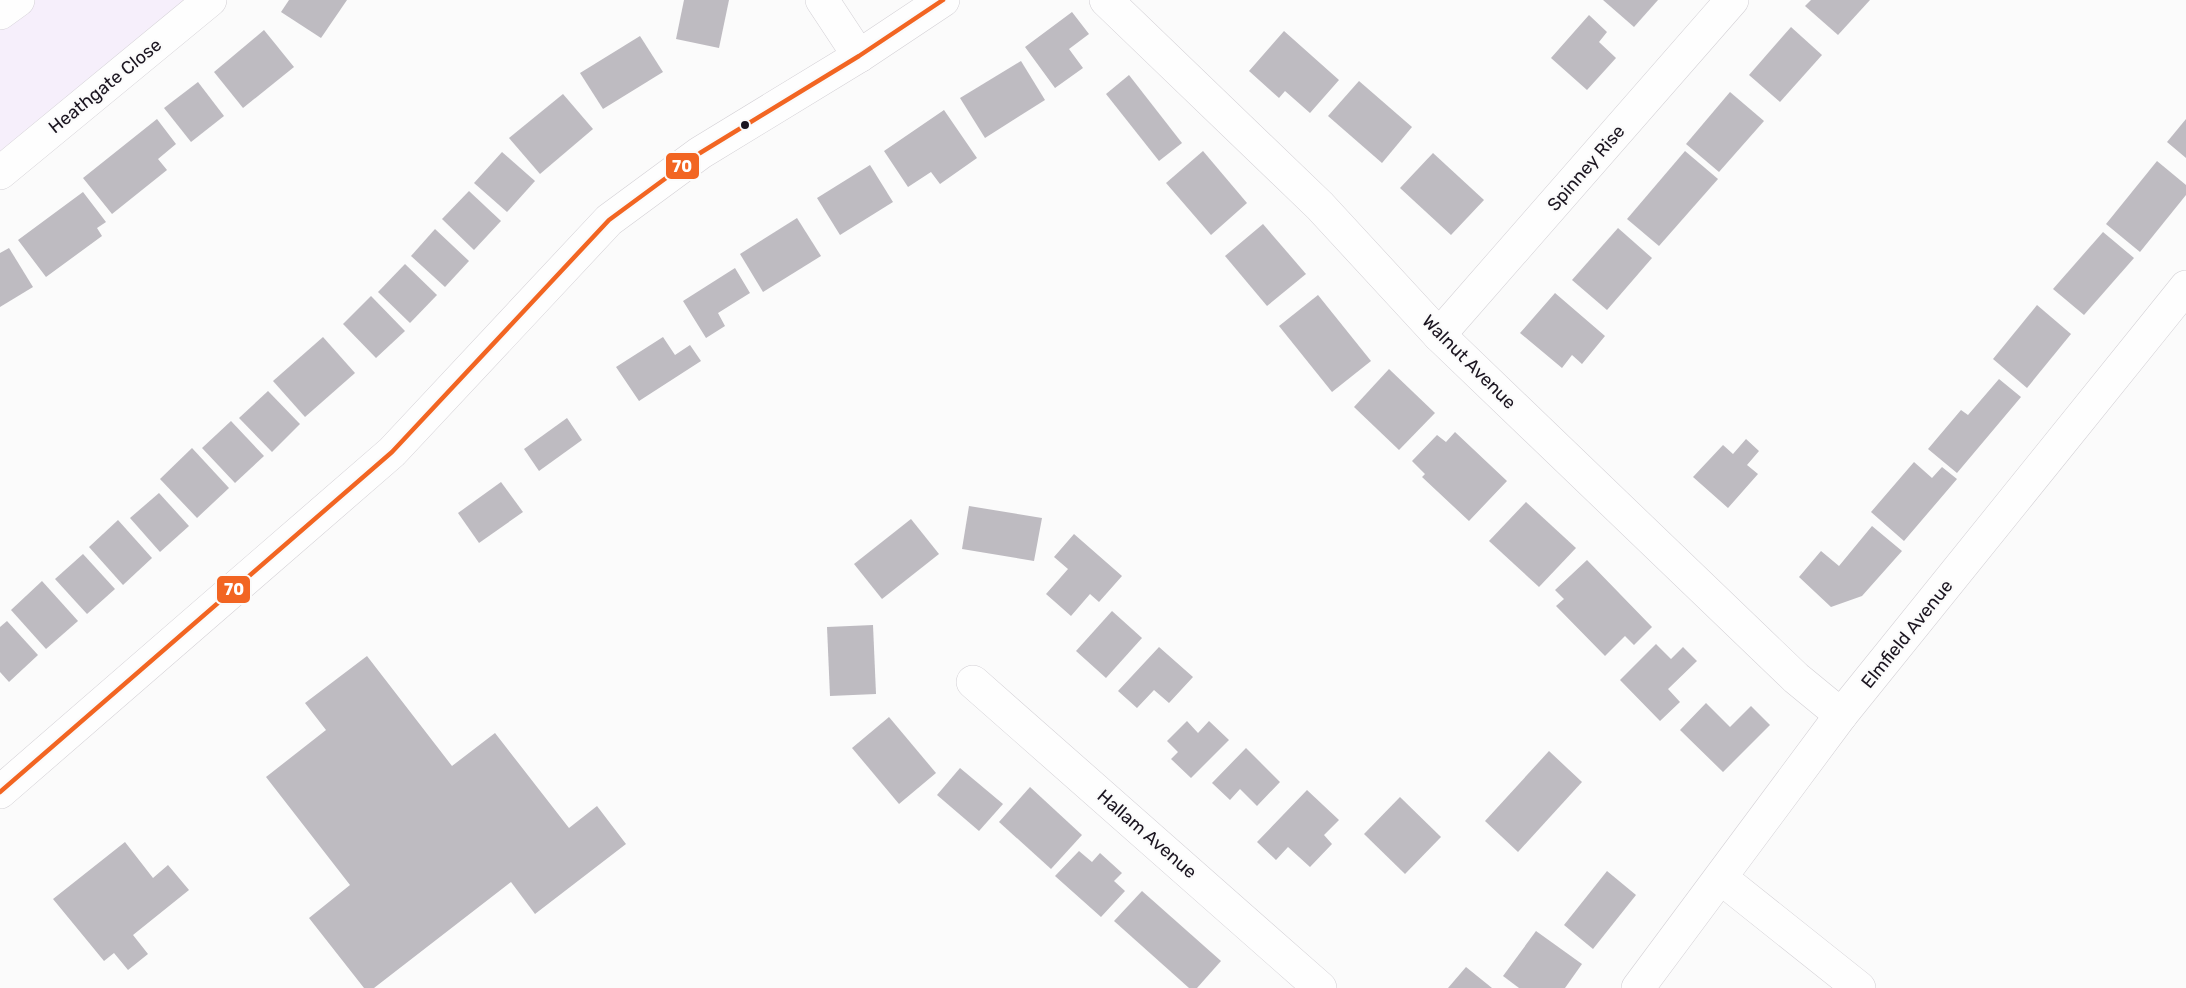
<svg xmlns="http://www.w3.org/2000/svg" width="2186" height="988" font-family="Rubik,sans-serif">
  <rect width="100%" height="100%" fill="#fbfbfb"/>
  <path fill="#f6effb" d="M18,0H210L0,173V13Z"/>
  <g fill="#bebbc1">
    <path d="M289,0H347L321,38L281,12Z"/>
    <path d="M684,0H729L719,48L676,39Z"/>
    <path d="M1603,0H1658L1634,27Z"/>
    <path d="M1811,0H1870L1838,35L1805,6Z"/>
    <path d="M1072,12L1089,34L1069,49L1083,68L1055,88L1025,47Z"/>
    <path d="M1589,15L1607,32L1599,42L1616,58L1587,90L1551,58Z"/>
    <path d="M1791,27L1822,55L1780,102L1749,75Z"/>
    <path d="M264,30L294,67L243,108L214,72Z"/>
    <path d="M1284,31L1339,80L1310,113L1285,91L1279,98L1249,71Z"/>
    <path d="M640,36L663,72L603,109L580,73Z"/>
    <path d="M1021,61L1045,100L985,138L960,98Z"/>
    <path d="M1129,75L1182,143L1159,161L1106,94Z"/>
    <path d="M1359,81L1412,127L1382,163L1328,116Z"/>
    <path d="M198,82L224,116L191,142L164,108Z"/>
    <path d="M1730,92L1764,121L1719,172L1686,144Z"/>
    <path d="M563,94L593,129L540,174L509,138Z"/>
    <path d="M944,110L977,158L940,184L931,172L908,187L884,151Z"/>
    <path d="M157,119L176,144L158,159L167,170L112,214L83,178Z"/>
    <path d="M2186,119V158L2167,142Z"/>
    <path d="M1203,151L1247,203L1211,235L1166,183Z"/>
    <path d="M1685,151L1718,179L1659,246L1627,219Z"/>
    <path d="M502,152L535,181L507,212L474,183Z"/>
    <path d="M1433,153L1484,200L1451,235L1400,188Z"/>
    <path d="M2157,161L2186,185V195L2140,252L2106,224Z"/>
    <path d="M870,165L893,202L840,235L817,198Z"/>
    <path d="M469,191L501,221L474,250L442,219Z"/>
    <path d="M83,192L106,222L97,228L102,236L46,277L18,240Z"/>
    <path d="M797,218L821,256L763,292L740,254Z"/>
    <path d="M1263,224L1306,274L1267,306L1225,256Z"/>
    <path d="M1618,228L1652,258L1607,310L1572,280Z"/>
    <path d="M435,229L469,261L445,287L411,256Z"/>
    <path d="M2103,232L2134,258L2084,315L2053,289Z"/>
    <path d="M9,248L33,287L0,307V253Z"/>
    <path d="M405,264L437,295L410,323L378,292Z"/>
    <path d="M735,268L750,293L718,313L725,326L706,338L683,301Z"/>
    <path d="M1555,293L1605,336L1582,364L1572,355L1562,368L1520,333Z"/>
    <path d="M1318,295L1371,361L1332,392L1279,326Z"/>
    <path d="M371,296L405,331L376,358L343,324Z"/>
    <path d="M2037,305L2071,334L2027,388L1993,359Z"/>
    <path d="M323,337L355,373L305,417L273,381Z"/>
    <path d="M663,337L675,355L690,345L701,361L639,401L616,367Z"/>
    <path d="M1389,369L1435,413L1399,450L1354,407Z"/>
    <path d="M1999,379L2021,397L1957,473L1928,449L1961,410L1968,415Z"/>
    <path d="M268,391L300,424L272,452L239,418Z"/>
    <path d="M567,418L582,440L539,471L524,449Z"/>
    <path d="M231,421L264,456L235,483L202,448Z"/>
    <path d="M1455,432L1507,481L1469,521L1422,477L1425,474L1412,461L1437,435L1446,442Z"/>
    <path d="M1746,439L1759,451L1747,465L1758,474L1728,508L1693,477L1723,445L1733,454Z"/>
    <path d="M192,448L229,488L197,518L160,479Z"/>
    <path d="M1914,462L1932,478L1942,467L1957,479L1904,541L1871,512Z"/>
    <path d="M501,482L523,512L479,543L458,513Z"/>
    <path d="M159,493L189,526L160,552L130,518Z"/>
    <path d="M1526,502L1576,548L1539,587L1489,541Z"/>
    <path d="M969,506L1042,518L1034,561L962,549Z"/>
    <path d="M911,519L939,554L882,599L854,564Z"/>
    <path d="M118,520L152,558L123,585L89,547Z"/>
    <path d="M1872,526L1902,551L1862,596L1831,607L1799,577L1821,551L1839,566Z"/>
    <path d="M1074,534L1122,576L1099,602L1090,594L1071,616L1046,594L1068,569L1054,557Z"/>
    <path d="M83,554L115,589L87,614L55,579Z"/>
    <path d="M1587,560L1652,627L1634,645L1625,636L1605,656L1556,606L1564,599L1555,590Z"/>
    <path d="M42,581L78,621L46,649L11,610Z"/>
    <path d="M1112,611L1142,638L1106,678L1076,651Z"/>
    <path d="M7,621L38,655L9,682L0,672V627Z"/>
    <path d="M873,625L876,694L830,696L827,627Z"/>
    <path d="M1656,644L1671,659L1683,647L1697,661L1668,689L1680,702L1660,721L1620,680Z"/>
    <path d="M1159,647L1193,677L1169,703L1154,690L1137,708L1118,691Z"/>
    <path d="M367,656L452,766L495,733L569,828L597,806L626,844L535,914L511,882L374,988H364L309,918L350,885L266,777L326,730L305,703Z"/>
    <path d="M1706,703L1730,727L1751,706L1770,725L1723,772L1680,730Z"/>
    <path d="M889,717L936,773L899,804L852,748Z"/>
    <path d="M1187,721L1198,733L1209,721L1229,740L1191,778L1171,759L1178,752L1167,741Z"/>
    <path d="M1246,748L1280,782L1257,806L1240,789L1230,800L1212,783Z"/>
    <path d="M1549,751L1582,782L1518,852L1485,821Z"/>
    <path d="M960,768L1003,804L979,831L937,795Z"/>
    <path d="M1030,787L1082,835L1051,869L999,822Z"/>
    <path d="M1307,790L1339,820L1324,835L1332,844L1310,867L1288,847L1276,860L1257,842Z"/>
    <path d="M1400,797L1441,837L1405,874L1364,834Z"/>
    <path d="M125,842L153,878L168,865L189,890L133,935L148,954L128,970L114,953L104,961L53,899Z"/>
    <path d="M1079,851L1092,862L1100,853L1122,873L1114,881L1125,891L1101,917L1055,876Z"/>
    <path d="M1607,871L1636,895L1593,949L1564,925Z"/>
    <path d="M1142,891L1221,961L1197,988H1189L1114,921Z"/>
    <path d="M1536,931L1582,964L1565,988H1519L1503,976Z"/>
    <path d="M1466,967L1492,988H1448Z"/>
  </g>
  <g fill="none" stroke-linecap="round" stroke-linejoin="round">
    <defs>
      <g id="minor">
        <path d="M822,0L859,56"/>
        <path d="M1106,0L1320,206L1439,335L1796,678L1841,715"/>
        <path d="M0,13L18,0"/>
        <path d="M0,173L210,0"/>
        <path d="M1439,335L1732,0"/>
        <path d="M973,682L1320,988"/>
        <path d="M0,792L392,452L609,220L700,153L859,56L943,0"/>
        <path d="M1721,878L1859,988"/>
        <path d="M1638,988L1841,715L2186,287"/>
      </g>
    </defs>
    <use href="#minor" stroke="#d3d0d5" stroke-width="34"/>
    <use href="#minor" stroke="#fefefe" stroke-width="33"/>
    <defs>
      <path id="bus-1" d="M0,792L392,452L609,220L700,153L859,56L943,0"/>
    </defs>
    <use href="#bus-1" stroke="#fbfbfb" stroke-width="9"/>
    <use href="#bus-1" stroke="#f26522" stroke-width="4.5"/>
  </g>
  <circle fill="#1b1520" stroke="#fbfbfb" stroke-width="2" cx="745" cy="125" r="5"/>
  <g text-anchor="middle" stroke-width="4.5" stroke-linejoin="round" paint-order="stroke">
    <g font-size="18" fill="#1b1520" stroke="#fbfbfb">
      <text transform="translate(105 86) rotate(-39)" y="6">Heathgate Close</text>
      <text transform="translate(1586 168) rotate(-49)" y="6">Spinney Rise</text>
      <text transform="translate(1469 362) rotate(45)" y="6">Walnut Avenue</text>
      <text transform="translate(1907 634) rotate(-51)" y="6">Elmfield Avenue</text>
      <text transform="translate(1147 834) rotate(41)" y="6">Hallam Avenue</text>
    </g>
  </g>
  <g stroke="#fbfbfb" stroke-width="2">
    <rect x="665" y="152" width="35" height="28" rx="6" fill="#f26522"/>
    <rect x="216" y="575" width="35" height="29" rx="6" fill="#f26522"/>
  </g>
  <g font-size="16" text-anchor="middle" font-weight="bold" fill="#fff">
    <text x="682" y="172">70</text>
    <text x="234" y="595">70</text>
  </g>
</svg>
